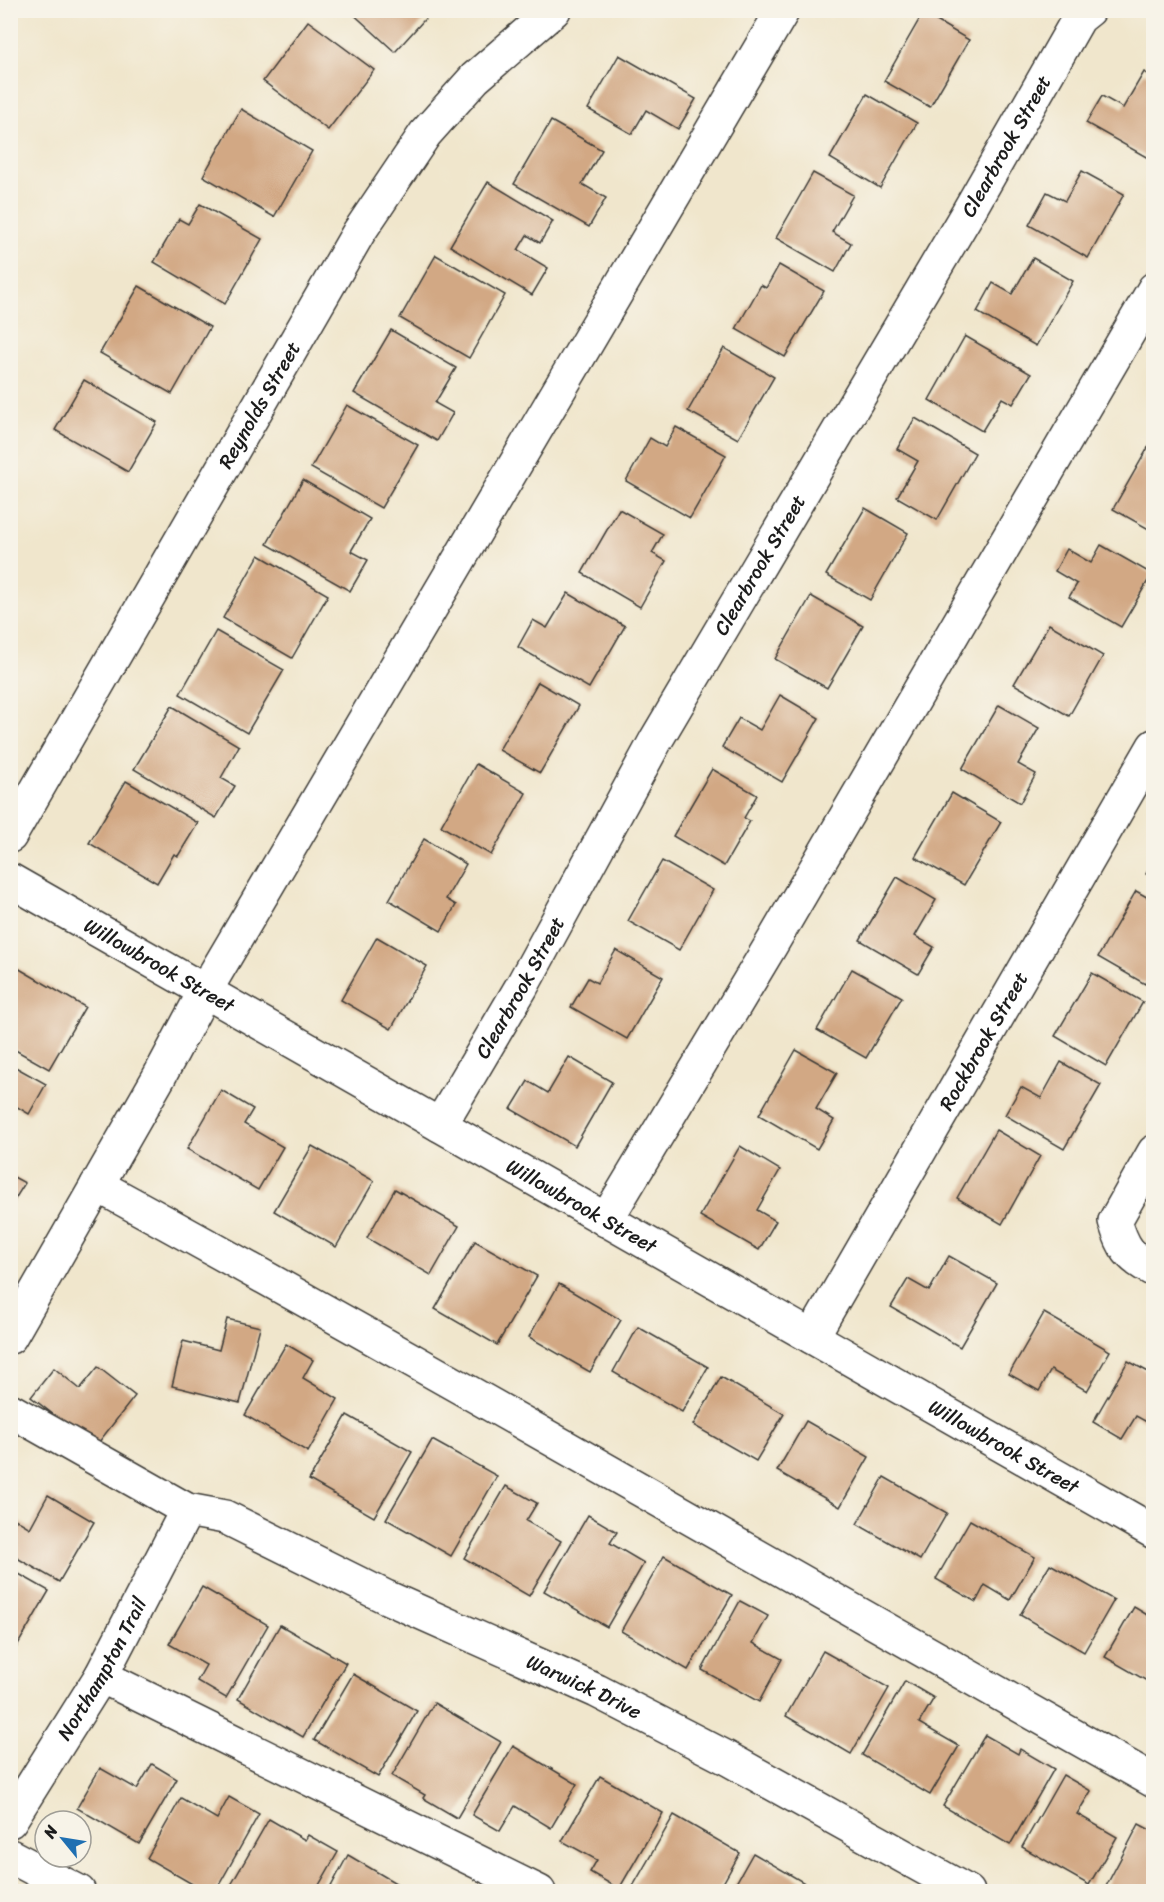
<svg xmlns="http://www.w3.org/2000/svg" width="1164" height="1902" font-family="Sriracha,sans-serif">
  <rect width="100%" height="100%" fill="#f7f3e8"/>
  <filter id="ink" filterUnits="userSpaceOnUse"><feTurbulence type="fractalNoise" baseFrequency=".0167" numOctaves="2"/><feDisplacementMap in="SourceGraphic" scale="12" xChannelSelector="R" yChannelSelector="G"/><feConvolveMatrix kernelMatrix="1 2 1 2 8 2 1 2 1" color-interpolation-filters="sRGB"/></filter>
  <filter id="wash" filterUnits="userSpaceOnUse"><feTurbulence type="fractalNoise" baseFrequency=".008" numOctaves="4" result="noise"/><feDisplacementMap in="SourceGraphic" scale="24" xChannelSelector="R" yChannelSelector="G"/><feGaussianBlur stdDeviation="1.35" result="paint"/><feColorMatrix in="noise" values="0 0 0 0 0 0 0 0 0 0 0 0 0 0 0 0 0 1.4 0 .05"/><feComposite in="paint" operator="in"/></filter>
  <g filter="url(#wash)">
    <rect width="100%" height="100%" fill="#f0e6cc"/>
    <g id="blocks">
      <g fill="#d2a884">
        <path d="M349,10H433L395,52Z"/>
        <path d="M923,13L969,40L930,107L884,81Z"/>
        <path d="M308,21L374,70L328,130L263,81Z"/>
        <path d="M619,55L696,99L678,129L646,110L632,134L588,109Z"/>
        <path d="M1144,72L1154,78V148L1148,158L1086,123L1102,96L1123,108Z"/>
        <path d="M867,94L917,123L880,188L830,158Z"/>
        <path d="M241,109L312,151L274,217L203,176Z"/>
        <path d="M551,121L602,150L582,184L606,198L589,227L514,184Z"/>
        <path d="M1082,171L1124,194L1088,258L1029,225L1047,192L1065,201Z"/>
        <path d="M813,173L853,195L832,232L851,243L835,272L776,238Z"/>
        <path d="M488,182L553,221L540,243L527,235L518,250L548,268L532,295L450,246Z"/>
        <path d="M200,204L262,239L225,304L154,262L179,219L188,224Z"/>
        <path d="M436,255L505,295L469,358L400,318Z"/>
        <path d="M1033,258L1073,281L1036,346L977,312L993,283L1012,294Z"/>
        <path d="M779,265L824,291L785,357L736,329L761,285L766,288Z"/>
        <path d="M139,286L210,327L172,394L100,353Z"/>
        <path d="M391,330L456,368L435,403L453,413L437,441L354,393Z"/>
        <path d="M965,336L1031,374L1013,404L1002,398L982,431L929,400Z"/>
        <path d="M724,348L774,377L738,439L688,411Z"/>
        <path d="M84,380L157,422L128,472L55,430Z"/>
        <path d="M347,405L418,445L381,508L311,468Z"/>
        <path d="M915,418L975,453L937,520L897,497L918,461L897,449Z"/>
        <path d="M676,427L726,455L690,518L626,481L650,438L665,447Z"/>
        <path d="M1149,446L1154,448V532L1113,509Z"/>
        <path d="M303,480L370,519L351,551L368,560L350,591L267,544Z"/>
        <path d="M865,508L908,533L870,600L826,575Z"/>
        <path d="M619,509L663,534L652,553L666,561L640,607L582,573Z"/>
        <path d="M1101,545L1152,574L1121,627L1069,597L1077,584L1055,571L1067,549L1091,563Z"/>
        <path d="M259,555L328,595L292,658L223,618Z"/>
        <path d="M568,593L625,626L589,688L518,647L533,620L547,628Z"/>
        <path d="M811,596L863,626L827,688L775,659Z"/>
        <path d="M1049,624L1103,656L1069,716L1014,684Z"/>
        <path d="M216,631L284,670L247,733L180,694Z"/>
        <path d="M538,682L579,706L540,773L499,750Z"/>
        <path d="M780,695L819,718L782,782L722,747L739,718L760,730Z"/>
        <path d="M999,705L1039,728L1018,764L1036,774L1020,803L962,769Z"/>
        <path d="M172,706L239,746L221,778L235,786L216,818L134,769Z"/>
        <path d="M476,764L526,793L491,855L441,826Z"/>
        <path d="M712,769L757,795L744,818L750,821L724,866L673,836Z"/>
        <path d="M126,781L198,823L178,856L174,854L157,883L89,843Z"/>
        <path d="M952,793L1001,822L964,885L915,857Z"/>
        <path d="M424,839L466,864L446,899L456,905L441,931L389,900Z"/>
        <path d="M1154,860V878L1146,874Z"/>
        <path d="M662,861L713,890L679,950L628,921Z"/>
        <path d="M897,877L936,900L915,936L934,947L918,974L860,940Z"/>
        <path d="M1136,891L1154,901V970L1145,984L1098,957Z"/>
        <path d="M377,937L427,966L391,1029L341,1000Z"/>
        <path d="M616,950L663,977L627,1039L571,1007L588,978L597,983Z"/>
        <path d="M16,967L85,1007L49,1069L10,1047V976Z"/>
        <path d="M852,969L902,997L866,1058L817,1030Z"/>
        <path d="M1092,973L1143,1002L1106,1066L1055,1036Z"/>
        <path d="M796,1050L837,1073L816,1109L834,1120L817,1149L759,1115Z"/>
        <path d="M569,1057L612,1082L575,1146L511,1109L528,1081L548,1093Z"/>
        <path d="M1061,1062L1101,1085L1064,1149L1005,1115L1021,1087L1041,1098Z"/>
        <path d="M10,1064L46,1084L29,1114L14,1105L10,1110Z"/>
        <path d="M221,1090L253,1109L244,1124L283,1147L258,1190L187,1149Z"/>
        <path d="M996,1130L1040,1156L1002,1224L957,1198Z"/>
        <path d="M312,1146L374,1181L336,1247L274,1211Z"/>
        <path d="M740,1146L780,1170L757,1210L776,1221L759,1250L700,1216Z"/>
        <path d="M10,1175L25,1183L10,1207Z"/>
        <path d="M395,1189L459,1226L431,1275L367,1238Z"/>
        <path d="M475,1241L537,1276L497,1345L435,1309Z"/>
        <path d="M949,1256L997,1283L960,1347L891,1307L908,1279L929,1291Z"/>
        <path d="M559,1284L621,1320L590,1372L529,1337Z"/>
        <path d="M1044,1313L1110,1351L1087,1391L1051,1370L1039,1391L1009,1374Z"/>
        <path d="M227,1319L260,1327L240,1403L172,1386L183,1341L219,1350Z"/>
        <path d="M638,1327L708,1367L682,1412L613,1372Z"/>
        <path d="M286,1344L313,1360L303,1378L338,1399L308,1452L245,1415Z"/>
        <path d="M1128,1361L1154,1375V1426L1136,1416L1122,1439L1093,1422Z"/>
        <path d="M98,1367L135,1396L95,1447L31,1397L54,1368L80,1389Z"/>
        <path d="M721,1377L784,1414L756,1461L693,1425Z"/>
        <path d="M347,1415L412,1452L374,1517L309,1480Z"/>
        <path d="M806,1421L869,1457L840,1507L777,1471Z"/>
        <path d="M432,1440L497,1476L451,1556L386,1519Z"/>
        <path d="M884,1477L947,1513L920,1560L857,1524Z"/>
        <path d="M506,1486L537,1503L526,1521L561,1541L529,1596L464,1558Z"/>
        <path d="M48,1495L94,1522L59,1582L10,1554V1516L30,1528Z"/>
        <path d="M588,1515L617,1532L610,1543L644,1563L607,1627L544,1591Z"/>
        <path d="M970,1520L1035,1557L1010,1600L985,1585L976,1602L936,1579Z"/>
        <path d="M664,1556L732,1595L688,1670L621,1631Z"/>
        <path d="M1050,1564L1114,1600L1084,1652L1020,1615Z"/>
        <path d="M10,1569L49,1591L10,1658Z"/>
        <path d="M202,1587L268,1625L226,1698L197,1681L206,1665L169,1644Z"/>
        <path d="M740,1601L768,1616L753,1643L782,1659L759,1702L702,1670Z"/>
        <path d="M1134,1607L1154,1619V1685L1105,1657Z"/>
        <path d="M280,1625L346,1663L303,1737L238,1699Z"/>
        <path d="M823,1651L889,1688L851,1754L786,1716Z"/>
        <path d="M353,1674L417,1711L378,1777L314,1740Z"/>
        <path d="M905,1681L934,1698L919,1723L959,1746L930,1795L862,1755Z"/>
        <path d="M434,1703L501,1742L457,1818L423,1798L425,1795L392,1776Z"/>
        <path d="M985,1735L1018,1754L1020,1749L1054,1769L1010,1845L943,1806Z"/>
        <path d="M513,1746L577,1784L551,1828L515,1806L500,1831L472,1815Z"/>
        <path d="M152,1764L177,1779L139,1844L77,1808L100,1768L137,1789Z"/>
        <path d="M1063,1775L1091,1791L1077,1814L1117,1837L1089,1885L1022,1847Z"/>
        <path d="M600,1776L663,1813L619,1889L590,1872L597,1860L562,1841Z"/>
        <path d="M229,1797L259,1814L215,1892H206L147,1858L181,1798L217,1819Z"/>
        <path d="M674,1815L740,1853L718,1892H638L632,1888Z"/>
        <path d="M269,1819L305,1840L308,1835L338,1852L315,1892H227Z"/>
        <path d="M1139,1824L1154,1832V1892H1103Z"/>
        <path d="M753,1853L820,1892H731Z"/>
        <path d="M348,1855L411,1892H328Z"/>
      </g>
    </g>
  </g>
  <g filter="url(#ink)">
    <use href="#blocks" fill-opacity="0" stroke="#3c3a36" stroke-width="1.5"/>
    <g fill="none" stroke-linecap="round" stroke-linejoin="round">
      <defs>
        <g id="minor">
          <path id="s1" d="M10,836L359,232L425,134L475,78L554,10"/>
          <path id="s2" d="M10,880L1154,1532"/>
          <path id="s3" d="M440,1125L522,986L656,740L967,214L1079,18L1089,10"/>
          <path d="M1154,1152L1115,1221C1123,1248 1129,1257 1154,1270"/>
          <path d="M97,1185C452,1379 801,1583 1154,1781"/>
          <path d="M606,1220L771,945L1154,289"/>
          <path d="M10,1337L159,1077L205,991L783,10"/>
          <path id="s4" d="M812,1337L1154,746"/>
          <path id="s5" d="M10,1410L187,1510L225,1517L386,1597L597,1691L725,1757L968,1892"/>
          <path d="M101,1676L539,1892"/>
          <path id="s6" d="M10,1821L101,1676L187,1510"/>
          <path d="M10,1856L79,1892"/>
        </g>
      </defs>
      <use href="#minor" stroke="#3c3a36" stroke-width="36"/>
      <use href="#minor" stroke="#fff" stroke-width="33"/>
    </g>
  </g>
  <g text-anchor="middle" stroke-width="6" stroke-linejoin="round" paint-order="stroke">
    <g font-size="20" fill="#1c1c1c" stroke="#f7f3e8">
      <text dy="7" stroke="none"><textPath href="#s3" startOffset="1131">Clearbrook Street</textPath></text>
      <text dy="7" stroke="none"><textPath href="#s1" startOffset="498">Reynolds Street</textPath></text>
      <text dy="7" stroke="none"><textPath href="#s3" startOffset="645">Clearbrook Street</textPath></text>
      <text dy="7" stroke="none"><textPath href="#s2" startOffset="172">Willowbrook Street</textPath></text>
      <text dy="7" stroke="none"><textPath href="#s3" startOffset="159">Clearbrook Street</textPath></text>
      <text dy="7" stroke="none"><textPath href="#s4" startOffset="342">Rockbrook Street</textPath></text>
      <text dy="7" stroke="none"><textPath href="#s2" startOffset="658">Willowbrook Street</textPath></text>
      <text dy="7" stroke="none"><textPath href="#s2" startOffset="1144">Willowbrook Street</textPath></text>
      <text dy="7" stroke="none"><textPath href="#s6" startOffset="178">Northampton Trail</textPath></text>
      <text dy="7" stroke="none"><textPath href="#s5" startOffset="639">Warwick Drive</textPath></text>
    </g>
  </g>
  <rect width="1164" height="1902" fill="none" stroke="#f7f3e8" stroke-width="36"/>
  <g transform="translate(63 1839) rotate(300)"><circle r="28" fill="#f7f3e8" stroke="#9f9d96" stroke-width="1.5"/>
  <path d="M0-4.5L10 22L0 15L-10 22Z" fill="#1f6fb2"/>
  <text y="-9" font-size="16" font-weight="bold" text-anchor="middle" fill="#1c1c1c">N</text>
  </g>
</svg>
